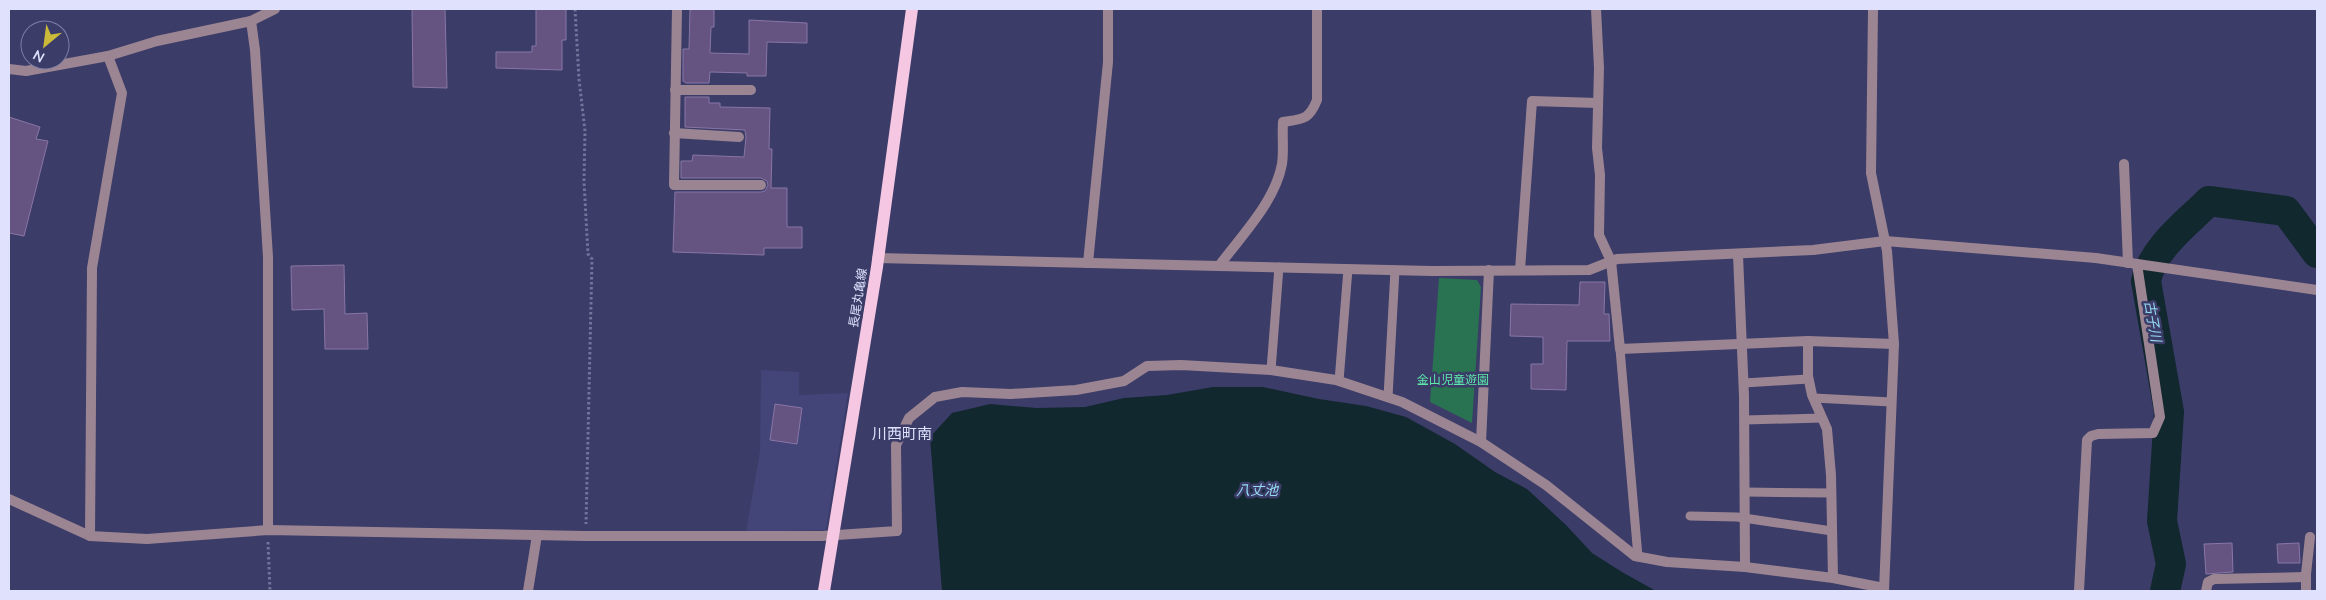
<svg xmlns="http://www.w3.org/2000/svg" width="2326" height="600" font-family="Mulish,'Noto Sans JP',sans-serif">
  <rect width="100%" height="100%" fill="#3b3c68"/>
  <path fill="#434477" d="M761,370L799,372V395L848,393L826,530L746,532L760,451Z"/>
  <path fill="#297252" d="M1439,278L1477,280L1481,287L1472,423L1430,402Z"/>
  <path fill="#12282f" d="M1213,387H1263L1319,399L1366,406L1406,417L1455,444L1495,472L1527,489L1566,525L1592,553L1622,572L1656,591H1713H942L930,437L952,413L990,404L1037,408L1085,407L1124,398L1167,395Z"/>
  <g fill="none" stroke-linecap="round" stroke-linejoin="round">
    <path stroke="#12282f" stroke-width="30" d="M2165,591L2171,564L2162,521L2169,412L2146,281C2152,249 2186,224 2209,201L2286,211L2317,253"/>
  </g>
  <g fill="#655481" stroke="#8876a6">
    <path d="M412,9H445L447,88L413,87Z"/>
    <path d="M536,9H566V40H562V70L496,68V52H532V46H536Z"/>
    <path d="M690,9H714V27H711L710,53L749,54V20L807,23V43L767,42L766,76H747V73L710,72L709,83H686L683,81V49H689Z"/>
    <path d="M685,97H709V103H720V107L770,108L769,149H772L771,188H787V227H802V248H764V255L673,252L675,192H761L765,191L768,185L767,181L761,178H681V161H692L693,155L744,157L746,137L745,130L685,127Z"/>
    <path d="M9,117L40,127L36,139L48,141L24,236L9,233Z"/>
    <path d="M344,265L345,314L367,313L368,349H325L324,309L292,310L291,266Z"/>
    <path d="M1580,282H1605L1604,314H1609L1610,341H1567L1566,390L1531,389V364H1543V337L1510,336L1511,304L1579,305Z"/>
    <path d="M775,404L802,408L797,444L770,440Z"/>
    <path d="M2232,543L2233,572L2206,574L2204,544Z"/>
    <path d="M2299,543L2300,563H2278L2277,544Z"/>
  </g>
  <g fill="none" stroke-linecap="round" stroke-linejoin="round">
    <g stroke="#73749b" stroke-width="3" stroke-dasharray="2.5 2.5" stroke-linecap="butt">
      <path d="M575,9L579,79L585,131L584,181L588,254L592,259L586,524"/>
      <path d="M268,542L270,591"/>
    </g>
    <g stroke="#9c8593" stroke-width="9">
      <path d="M1620,349L1638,557"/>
      <path d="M1271,370L1279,267"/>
      <path d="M1339,381L1348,269"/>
      <path d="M1744,383L1808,379"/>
      <path d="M1388,397L1395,270"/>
      <path d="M1814,398L1891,402"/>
      <path d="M1745,420L1822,418"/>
      <path d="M1745,492L1831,493"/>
      <path d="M1690,516L1737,517L1832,531"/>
    </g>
    <g stroke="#9c8593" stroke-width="10">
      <path d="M677,9L674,185H761"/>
      <path d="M1596,9L1599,68L1597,148L1600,175L1599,235L1611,261L1620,349L1808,341L1894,344"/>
      <path d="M1873,9L1871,173L1887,251L1894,344L1884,591"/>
      <path d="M251,21L255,50L268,257V530"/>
      <path d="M9,69L26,71L108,56L157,41L251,21L275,9"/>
      <path d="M675,90H751"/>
      <path d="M674,133L739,137"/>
      <path d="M2124,164L2128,263"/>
      <path d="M1738,255L1744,396L1745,567"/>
      <path d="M877,258L1432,271L1589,270L1617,259L1813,250L1885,241L2096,258L2317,290"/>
      <path d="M1088,263L1108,62V9"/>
      <path d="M1219,266C1241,236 1275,202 1282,164C1284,151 1282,135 1283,122C1303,119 1309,120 1317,100V9"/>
      <path d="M1520,270L1532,101L1598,103"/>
      <path d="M1808,341V376L1812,395L1827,429L1831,475L1833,578"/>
      <path d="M1481,442L1489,270"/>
      <path d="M9,499L90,536L147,539L268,530L585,536H822L897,531L896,445L909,418L935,397L962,392L1011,394L1076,390L1124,381L1147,366L1181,365L1271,370L1336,380L1402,402L1481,442L1546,485L1635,556L1667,562L1745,567L1833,578L1884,588"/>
      <path d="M90,536L92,268L122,93L108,56"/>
      <path d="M528,591L537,535"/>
      <path d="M2079,591L2087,440L2091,436L2098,434L2153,433L2160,417L2137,264"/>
      <path d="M2206,591L2208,582L2214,579L2306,577"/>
      <path d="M2306,591V574L2310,537"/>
    </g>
    <path stroke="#f5c7e3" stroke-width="12" d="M824,591L877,267L912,9"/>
  </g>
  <g text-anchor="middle" stroke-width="5" stroke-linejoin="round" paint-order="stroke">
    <g font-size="12" fill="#dfe1fd" stroke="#3b3c68">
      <text transform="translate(858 298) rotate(-81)" y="4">長尾丸亀線</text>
    </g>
    <g font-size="12" fill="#5de8ab" stroke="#3b3c68">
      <text x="1453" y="384">金山児童遊園</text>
    </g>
    <g font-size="14" font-style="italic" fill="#95d9f0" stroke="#3b3c68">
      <text transform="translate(2153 321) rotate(80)" y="5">古子川</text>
      <text x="1257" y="495">八丈池</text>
    </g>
    <g font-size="15" fill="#dfe1fd" stroke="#3b3c68">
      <text x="902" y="439">川西町南</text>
    </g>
  </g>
  <rect width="2326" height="600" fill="none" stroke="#dfe1fd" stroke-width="20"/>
  <g transform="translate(45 45) rotate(209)"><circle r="24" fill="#3b3c68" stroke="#7d7ea4"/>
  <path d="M0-4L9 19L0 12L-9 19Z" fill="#cbba39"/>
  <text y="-8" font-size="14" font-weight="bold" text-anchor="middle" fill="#dfe1fd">N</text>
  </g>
</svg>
